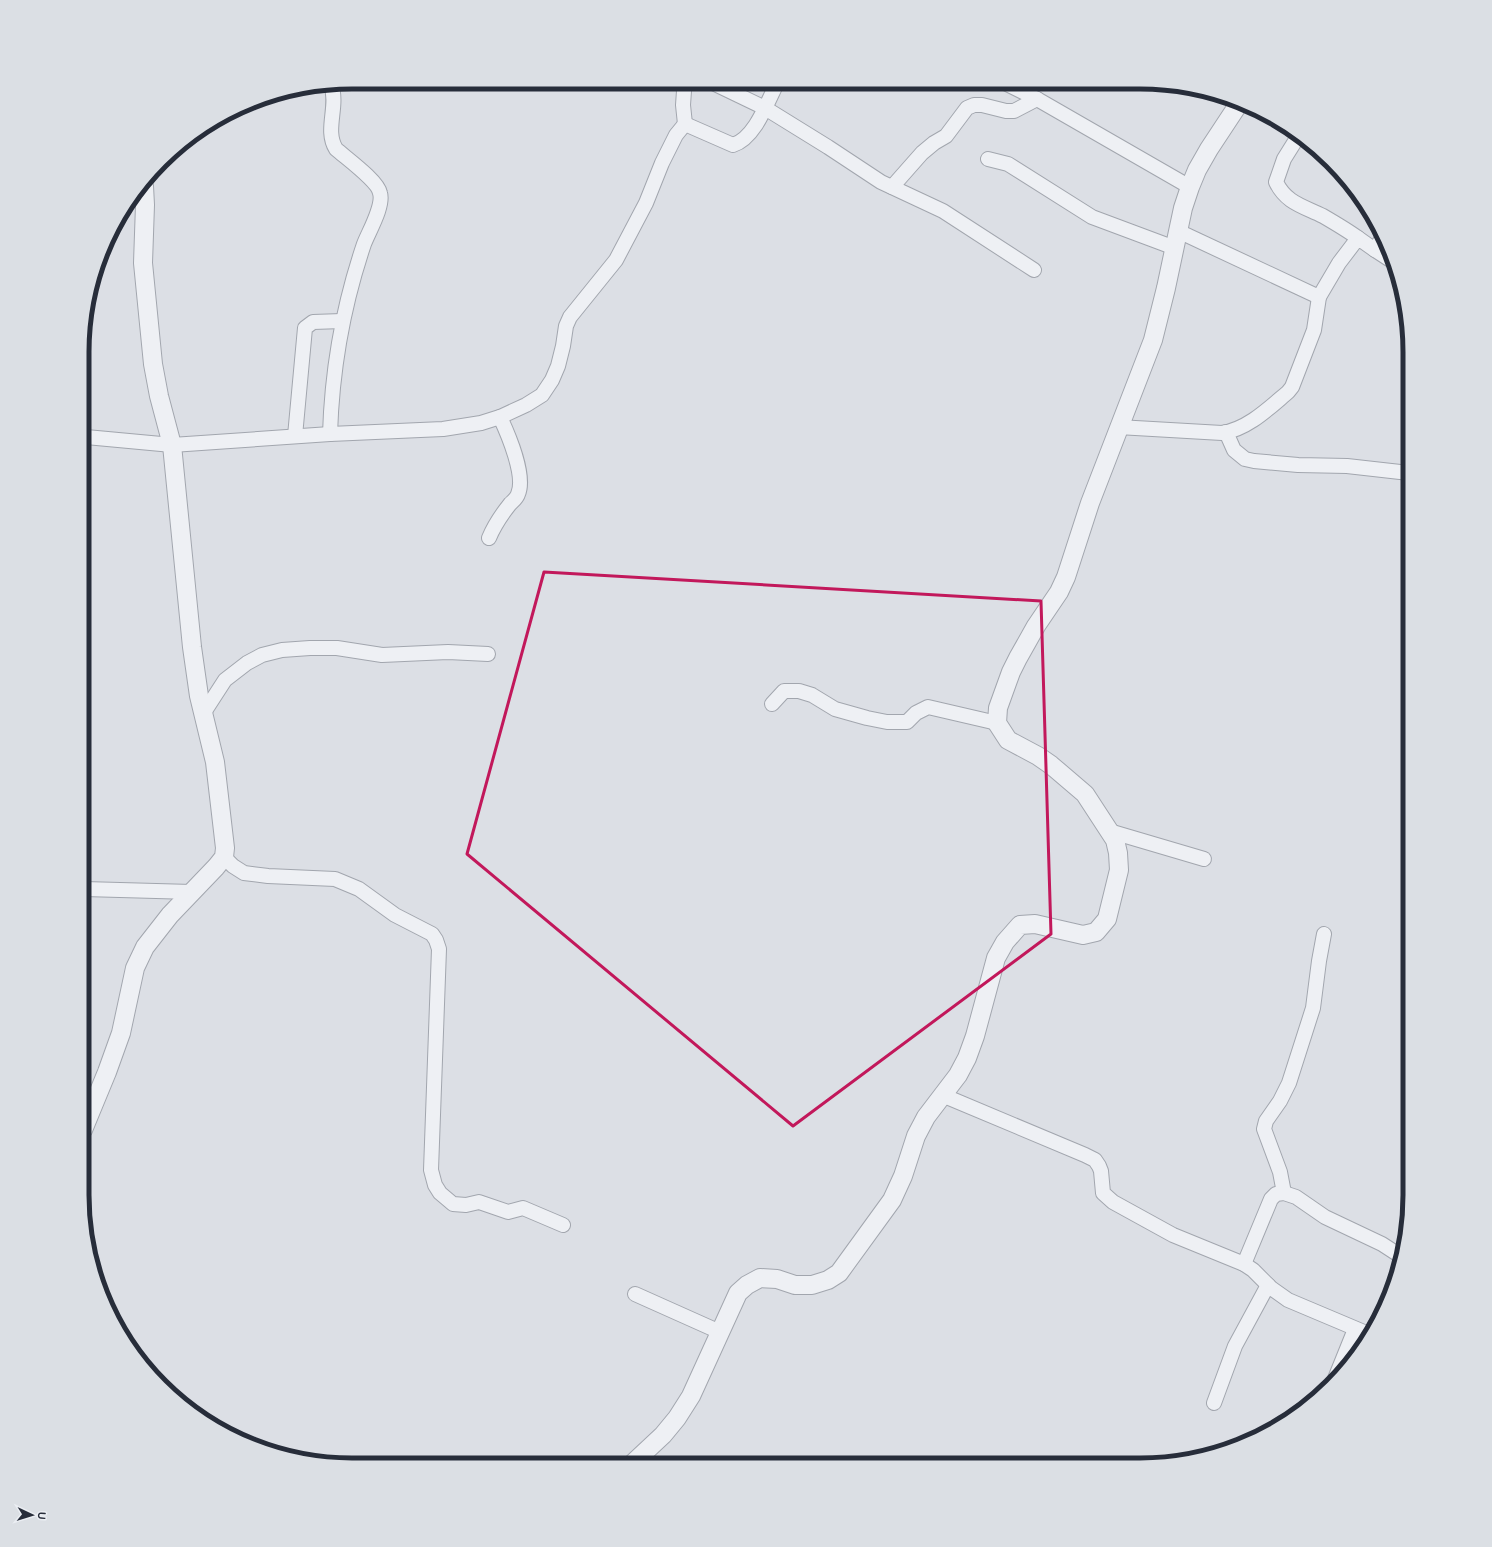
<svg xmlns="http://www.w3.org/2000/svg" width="1492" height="1547" font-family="Quicksand,sans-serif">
  <rect width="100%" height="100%" fill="#dcdfe5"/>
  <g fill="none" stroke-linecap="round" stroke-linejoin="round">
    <defs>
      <g id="minor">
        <path d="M682,83L684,91L683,105L685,124"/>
        <path d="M713,83L765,108L828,147L881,182L943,211L1034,270"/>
        <path d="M1007,84L1037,99L1190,187"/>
        <path d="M1299,135L1284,159L1276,182C1286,203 1303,206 1323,216C1335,223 1347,230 1358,238"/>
        <path d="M988,159L1008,164L1092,217L1175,248"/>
        <path d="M892,187L922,153L934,143L946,136L967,108L974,105H982L1006,111H1014L1037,99"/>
        <path d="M1178,231L1319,297"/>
        <path d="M1375,250L1395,263"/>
        <path d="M1118,427L1222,433C1248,429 1269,408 1288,392L1292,387L1314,330L1319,297L1339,263L1358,238L1375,250L1382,238"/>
        <path d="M1226,432L1234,450L1245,459L1254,461L1298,465L1347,466L1409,473"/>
        <path d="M330,434C332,368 343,306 364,244C369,231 384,206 380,193C378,181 346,158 336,149C324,130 339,106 331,85"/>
        <path d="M295,436L305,328L313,322L342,321"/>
        <path d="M86,437L172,445L330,434L443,429L481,423L500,417L526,405L542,395L552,380L558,366L563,346L566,326L570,317L616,260L646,203L662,163L676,135L685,124L733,145C755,138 767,103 777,83"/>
        <path d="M489,538C494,526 502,514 510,504C513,501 517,498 518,494C526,476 508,434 500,417"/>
        <path d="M772,704L784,691H799L812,695L835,709L867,718L887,722H907L916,713L928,707L997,723"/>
        <path d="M203,714L225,680L247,663L262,655L282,650L310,648H337L382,655L448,652L488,654"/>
        <path d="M1109,831L1204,859"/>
        <path d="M224,857L233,866L244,873L268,876L335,879L359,889L395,915L432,934L436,940L439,949L431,1170L435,1185L440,1193L453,1204L466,1205L479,1202L508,1212L523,1208L563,1225"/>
        <path d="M84,889L192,892"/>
        <path d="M942,1095L1085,1155L1095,1160L1099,1166L1101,1171L1103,1193L1113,1202L1173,1235L1244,1264L1253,1270L1271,1288L1288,1300L1371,1335"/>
        <path d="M1284,1193L1280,1172L1264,1129L1266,1121L1280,1101L1289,1083L1313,1008L1319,961L1324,934"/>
        <path d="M1244,1264L1271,1199L1276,1194L1284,1193L1296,1197L1325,1217L1382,1244L1402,1257"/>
        <path d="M635,1294L720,1332"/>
        <path d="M1334,1381L1355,1329"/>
        <path d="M1214,1403L1235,1346L1268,1285"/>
        <path d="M1282,1423H1283"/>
      </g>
      <g id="tertiary">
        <path d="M83,1130L107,1072L121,1033L135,968L145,947L170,915L216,867L224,857L225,848L215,762L199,696L192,647L172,445L159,396L153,364L143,263L145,205L144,186"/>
        <path d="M632,1464L663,1435L677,1418L691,1396L738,1293L747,1285L760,1278L777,1279L795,1285H812L828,1280L839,1273L892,1200L903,1176L916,1136L926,1117L958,1075L967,1058L975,1036L996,958L1005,942L1020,925L1035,924L1083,935L1096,932L1107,919L1119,870L1118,853L1115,840L1085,794L1051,765L1038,756L1008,740L997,723L998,708L1011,672L1018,658L1036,626L1059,592L1066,577L1090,503L1153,340L1166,288L1183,208L1190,187L1197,170L1209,149L1240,102"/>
      </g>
    </defs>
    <use href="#minor" stroke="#a2a6ae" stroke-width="16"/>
    <use href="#tertiary" stroke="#a2a6ae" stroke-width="20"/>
    <use href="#minor" stroke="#eef0f4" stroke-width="14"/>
    <use href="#tertiary" stroke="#eef0f4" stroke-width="18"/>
  </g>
  <path fill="none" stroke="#c2185b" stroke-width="3" stroke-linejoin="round" d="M544,572L1041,601L1051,934L793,1126L467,854Z"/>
  <path d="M0 0H1492V1547H0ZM352 89H1140A263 263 0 0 1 1403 352V1195A263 263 0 0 1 1140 1458H352A263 263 0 0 1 89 1195V352A263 263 0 0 1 352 89Z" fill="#dbdfe4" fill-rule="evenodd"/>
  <path fill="none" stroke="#272d3a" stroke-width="5" d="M352 89H1140A263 263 0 0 1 1403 352V1195A263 263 0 0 1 1140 1458H352A263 263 0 0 1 89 1195V352A263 263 0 0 1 352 89Z"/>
  <g transform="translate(32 1515) rotate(94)" stroke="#ebeef3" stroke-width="3" paint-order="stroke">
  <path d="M0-3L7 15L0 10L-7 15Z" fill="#272d3a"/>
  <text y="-6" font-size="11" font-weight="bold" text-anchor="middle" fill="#272d3a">U</text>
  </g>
</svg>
